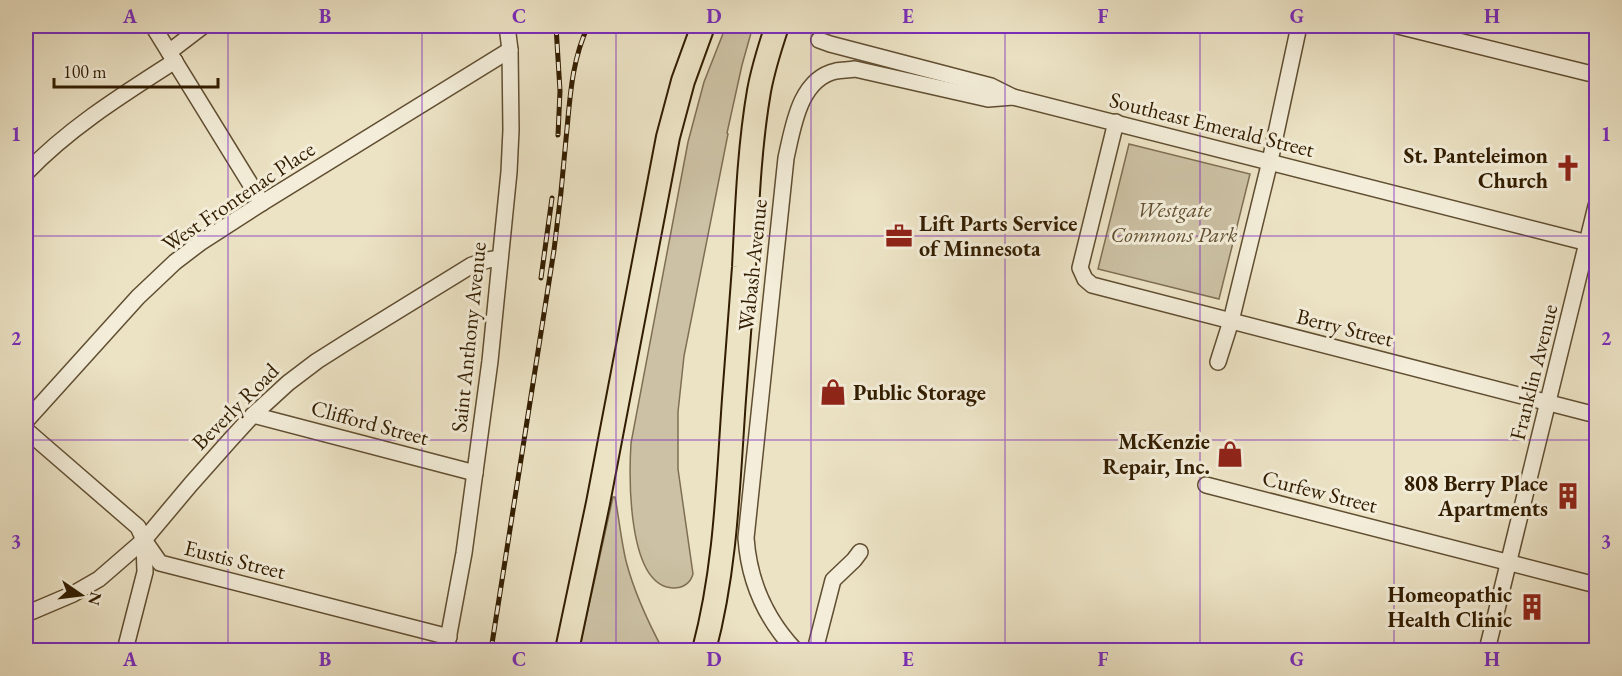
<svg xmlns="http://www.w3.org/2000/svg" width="1622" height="676" font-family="'EB Garamond',serif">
  <rect width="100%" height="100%" fill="#ece3c5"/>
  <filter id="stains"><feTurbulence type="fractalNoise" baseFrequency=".00333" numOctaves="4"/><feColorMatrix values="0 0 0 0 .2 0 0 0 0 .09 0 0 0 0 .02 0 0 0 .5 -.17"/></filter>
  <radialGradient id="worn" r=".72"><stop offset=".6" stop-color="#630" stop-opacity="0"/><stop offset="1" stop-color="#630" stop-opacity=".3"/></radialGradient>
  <g fill="#ccc1a4" stroke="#7f6f52" stroke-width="1.5">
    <path d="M726,26H753L742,65L727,133L728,134L684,356L678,412V469L693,574C690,584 683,588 673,588C627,586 629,476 631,443L688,142L704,82Z"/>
    <path d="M1129,144L1250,174L1219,299L1098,269Z"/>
    <path d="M613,497H615C619,518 621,540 626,561C634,592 648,622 663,650H579Z"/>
  </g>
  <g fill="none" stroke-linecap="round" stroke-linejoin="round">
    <defs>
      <g id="minor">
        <path d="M153,26L262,203"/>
        <path d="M1398,26L1596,75"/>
        <path d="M819,40L830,44L991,86L1013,97L1596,245"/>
        <path d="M169,52L203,26"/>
        <path d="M1116,122L1080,268L1085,279L1092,285L1596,415"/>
        <path d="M26,173C69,128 122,95 175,61"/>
        <path d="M1218,362L1231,321L1270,161L1299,26"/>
        <path d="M253,415L475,473"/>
        <path d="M26,421L138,297L175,262L200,243L262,203L510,50"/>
        <path d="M26,430L138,527L144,540L160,563L449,637"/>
        <path d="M1206,485L1596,585"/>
        <path d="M26,614L73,594L99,579L144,540L191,484L231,439L253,415L288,383L317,361L347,342L472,265L488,260L500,258"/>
        <path d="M125,650L145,572L144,540"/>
        <path d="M446,650L464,553L490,361L509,172L511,130L510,50L507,26"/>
        <path d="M795,650C765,618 749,581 746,538L786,158C793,128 799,79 836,71C842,70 849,70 855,69L988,99L1013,97"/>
        <path d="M815,650L833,580L854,560L860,552"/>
        <path d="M1487,650L1596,206"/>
      </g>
      <g id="highway">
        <path d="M567,650L598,503L668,137L683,81L703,26"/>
        <path d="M704,650C726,568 728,483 734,399C737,355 741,311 744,267C747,209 749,149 759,91C763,69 770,47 777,26"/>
      </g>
    </defs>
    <use href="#minor" stroke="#604e31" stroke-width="18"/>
    <use href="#highway" stroke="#321d00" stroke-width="26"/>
    <use href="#minor" stroke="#f3edd9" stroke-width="15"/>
    <use href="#highway" stroke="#ece3c5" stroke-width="22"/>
    <defs>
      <g id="rail">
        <path d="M556,26L560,91L558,135"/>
        <path d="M541,278L552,198"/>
        <path d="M491,650L554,250C559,213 563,176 566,139C570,100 571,62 588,26"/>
      </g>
    </defs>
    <use href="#rail" stroke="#321d00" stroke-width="5"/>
    <use href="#rail" stroke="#f3edd9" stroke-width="3" stroke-dasharray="9" stroke-linecap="butt"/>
  </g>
  <path fill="none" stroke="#7b2cbf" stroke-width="1.5" stroke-opacity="0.55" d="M228,26V650M422,26V650M616,26V650M811,26V650M1005,26V650M1200,26V650M1394,26V650M26,236H1596M26,440H1596"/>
  <defs>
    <symbol id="church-bare" viewBox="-9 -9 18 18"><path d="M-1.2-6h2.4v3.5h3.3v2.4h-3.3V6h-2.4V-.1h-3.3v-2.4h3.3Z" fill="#8f2418" stroke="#f3edd9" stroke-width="2.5" paint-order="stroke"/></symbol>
    <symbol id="office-bare" viewBox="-9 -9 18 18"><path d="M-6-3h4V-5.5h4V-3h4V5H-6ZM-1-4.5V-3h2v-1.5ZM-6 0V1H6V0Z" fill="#8f2418" stroke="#f3edd9" stroke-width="2.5" paint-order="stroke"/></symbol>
    <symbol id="shop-bare" viewBox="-9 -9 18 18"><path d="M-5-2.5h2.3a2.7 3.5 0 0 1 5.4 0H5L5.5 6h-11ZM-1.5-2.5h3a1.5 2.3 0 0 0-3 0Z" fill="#8f2418" stroke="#f3edd9" stroke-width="2.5" paint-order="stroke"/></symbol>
    <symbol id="building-bare" viewBox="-9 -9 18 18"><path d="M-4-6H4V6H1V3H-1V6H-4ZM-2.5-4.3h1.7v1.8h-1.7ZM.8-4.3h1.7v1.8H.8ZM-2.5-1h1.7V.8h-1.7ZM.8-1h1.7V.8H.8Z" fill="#8f2418" stroke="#f3edd9" stroke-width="2.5" paint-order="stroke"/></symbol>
  </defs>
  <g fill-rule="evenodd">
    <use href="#church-bare" x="1549" y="149" width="38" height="38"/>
    <use href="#office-bare" x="880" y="217" width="38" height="38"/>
    <use href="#shop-bare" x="814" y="373" width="38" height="38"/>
    <use href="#shop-bare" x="1211" y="435" width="38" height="38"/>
    <use href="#building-bare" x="1549" y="477" width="38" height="38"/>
    <use href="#building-bare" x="1513" y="588" width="38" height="38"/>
  </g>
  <g text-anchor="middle" stroke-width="6" stroke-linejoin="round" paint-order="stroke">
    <g font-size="22" fill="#321d00" stroke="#f3edd9">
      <text transform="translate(1212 124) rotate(14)" y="8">Southeast Emerald Street</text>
      <text transform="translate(238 196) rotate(-34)" y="8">West Frontenac Place</text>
      <text transform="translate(752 265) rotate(-84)" y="8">Wabash Avenue</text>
      <text transform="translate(1345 327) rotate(14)" y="8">Berry Street</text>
      <text transform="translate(468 337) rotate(-84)" y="8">Saint Anthony Avenue</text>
      <text transform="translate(1533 372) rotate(-76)" y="8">Franklin Avenue</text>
      <text transform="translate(235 406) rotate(-45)" y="8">Beverly Road</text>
      <text transform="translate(370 422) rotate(15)" y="8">Clifford Street</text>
      <text transform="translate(1320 491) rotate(14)" y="8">Curfew Street</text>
      <text transform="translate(235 559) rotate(14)" y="8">Eustis Street</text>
    </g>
    <g font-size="22" font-weight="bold" fill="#321d00" stroke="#f3edd9" text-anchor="end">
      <text x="1548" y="163">St. Panteleimon<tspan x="1548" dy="25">Church</tspan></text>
      <text x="919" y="231" text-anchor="start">Lift Parts Service<tspan x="919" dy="25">of Minnesota</tspan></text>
      <text x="853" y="400" text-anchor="start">Public Storage</text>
      <text x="1210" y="449">McKenzie<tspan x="1210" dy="25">Repair, Inc.</tspan></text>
      <text x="1548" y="491">808 Berry Place<tspan x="1548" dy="25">Apartments</tspan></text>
      <text x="1512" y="602">Homeopathic<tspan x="1512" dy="25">Health Clinic</tspan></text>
    </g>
    <g font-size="22" font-style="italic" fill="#604e31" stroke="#f3edd9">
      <text x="1174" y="217">Westgate<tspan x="1174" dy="25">Commons Park</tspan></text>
    </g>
  </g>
  <rect width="1622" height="676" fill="none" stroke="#ece3c5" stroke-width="66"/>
  <g transform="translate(81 595) rotate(104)" stroke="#f3edd9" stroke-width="4.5" paint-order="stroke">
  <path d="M0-4.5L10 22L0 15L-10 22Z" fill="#321d00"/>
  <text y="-9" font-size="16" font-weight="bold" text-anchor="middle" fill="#321d00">N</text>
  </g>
  <path d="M54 78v9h164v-9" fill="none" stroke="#321d00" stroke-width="3"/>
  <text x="63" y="78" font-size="18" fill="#321d00" stroke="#f3edd9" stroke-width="4.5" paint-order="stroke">100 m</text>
  <rect x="33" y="33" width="1556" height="610" fill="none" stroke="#7b2cbf" stroke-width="2"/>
  <g font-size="20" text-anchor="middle" font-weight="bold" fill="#7b2cbf">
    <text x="130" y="23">A</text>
    <text x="325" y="23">B</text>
    <text x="519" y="23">C</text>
    <text x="714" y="23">D</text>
    <text x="908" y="23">E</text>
    <text x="1103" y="23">F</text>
    <text x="1297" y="23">G</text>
    <text x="1492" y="23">H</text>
    <text x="16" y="141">1</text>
    <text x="1606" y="141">1</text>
    <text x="16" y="345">2</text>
    <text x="1606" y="345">2</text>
    <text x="16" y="548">3</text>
    <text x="1606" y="548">3</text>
    <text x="130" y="666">A</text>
    <text x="325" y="666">B</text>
    <text x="519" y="666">C</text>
    <text x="714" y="666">D</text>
    <text x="908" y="666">E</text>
    <text x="1103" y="666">F</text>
    <text x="1297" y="666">G</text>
    <text x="1492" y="666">H</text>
  </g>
  <rect width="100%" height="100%" filter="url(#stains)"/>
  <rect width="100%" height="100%" fill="url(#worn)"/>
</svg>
